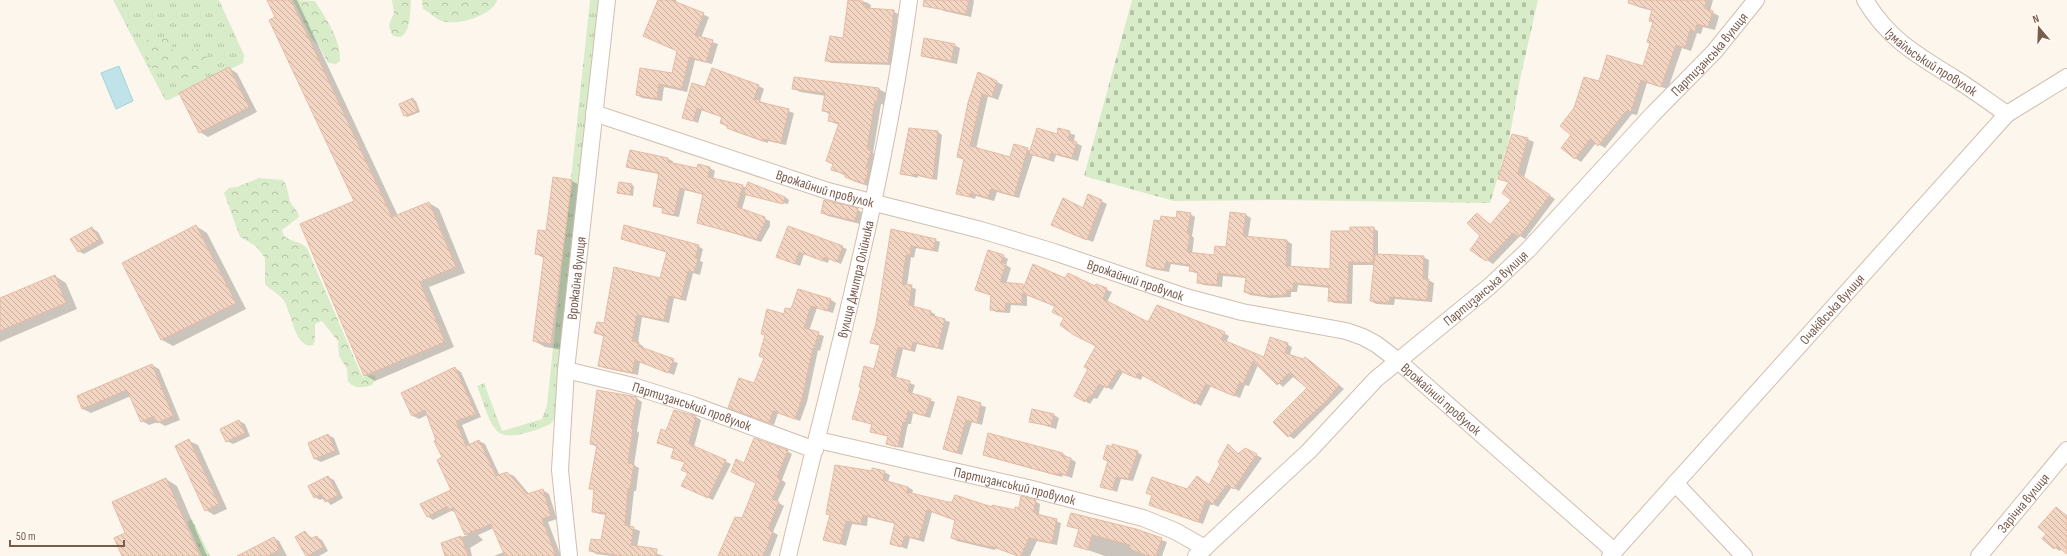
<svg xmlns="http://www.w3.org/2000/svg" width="2067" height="556" font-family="'Sofia Sans Condensed',sans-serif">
  <defs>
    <pattern id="grass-tufts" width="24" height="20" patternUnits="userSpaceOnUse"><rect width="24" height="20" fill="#d8ecc9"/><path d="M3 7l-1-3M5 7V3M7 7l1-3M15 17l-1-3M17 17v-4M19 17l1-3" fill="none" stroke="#b4c2a5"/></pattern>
    <pattern id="forest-crowns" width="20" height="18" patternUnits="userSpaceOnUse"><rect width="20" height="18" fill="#d8ecc9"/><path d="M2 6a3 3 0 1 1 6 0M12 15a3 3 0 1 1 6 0" fill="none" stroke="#b4c2a5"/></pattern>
    <pattern id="cemetery-stones" width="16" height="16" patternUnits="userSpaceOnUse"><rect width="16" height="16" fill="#d8ecc9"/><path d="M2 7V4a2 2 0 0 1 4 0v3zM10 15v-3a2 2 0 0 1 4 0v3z" fill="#b4c2a5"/></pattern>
    <pattern id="building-back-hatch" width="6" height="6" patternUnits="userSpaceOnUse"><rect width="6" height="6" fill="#f3d5c3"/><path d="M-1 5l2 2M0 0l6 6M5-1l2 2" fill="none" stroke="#cab0a1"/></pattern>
  </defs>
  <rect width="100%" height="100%" fill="#fdf6ec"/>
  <g fill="url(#grass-tufts)">
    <path d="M113,0H219L244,55L243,63L169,100H165Z"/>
    <path d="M590,0H601L556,414L552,423C540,429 507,443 496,430C487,419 483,400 477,386L484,383L502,431L542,419L547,405Z"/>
    <path d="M192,519L210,556H202L187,522Z"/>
  </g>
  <g fill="url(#forest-crowns)">
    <path d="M293,0L315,1C326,19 341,39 340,61L336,64L328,63L319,46L312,39Z"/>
    <path d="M392,0H411C410,12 411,30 401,37L393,36C387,24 389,25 394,13Z"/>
    <path d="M422,0H497C493,16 456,26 442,21C435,19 430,12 423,9Z"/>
    <path d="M173,36L177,39L171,47L174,52L199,49L207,55C206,70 192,77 178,79L168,69L152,68L147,62L142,44C150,34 162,39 173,36Z"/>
    <path d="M259,178L283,180C289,187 287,195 291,203C294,209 298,210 299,217L282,230C284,243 299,239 307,248L361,374L363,377L371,375L375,376L376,379L372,385C363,388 355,389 348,382L347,369L339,356L338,341L322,321L315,324V341L313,345C295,350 292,313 284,301C280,294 271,291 265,284V258L256,246L240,237L224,193L229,188L237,187Z"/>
  </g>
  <path fill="url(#cemetery-stones)" d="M1132,0H1538L1520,79L1509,140L1490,203L1282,200L1174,201L1084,176Z"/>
  <path fill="#bfe3e8" stroke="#a5d3da" d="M119,66L133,101L116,109L101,73Z"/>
  <g fill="#0003">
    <path d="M268,0H297L398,216L429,203L439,209L465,273L429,287L454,347L375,381L365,375L355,201Z"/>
    <path d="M659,0H676V3L709,17L701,38L718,44L712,64L695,60L687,92L664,87L662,101L642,98L637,95L673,74L678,51Z"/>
    <path d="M848,0L866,2L871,5L870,10L893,11L898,14L892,65L831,63L826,60L844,39Z"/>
    <path d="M941,0H973L974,1L971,17L944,11L939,8Z"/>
    <path d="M1633,0H1713L1710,11L1719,16L1715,30L1703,27L1701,34L1697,33L1691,51L1682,48L1668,89L1647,83L1637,115L1632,114L1605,148L1596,143L1581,162L1575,158L1572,135L1600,83L1643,68L1651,43L1654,23L1650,21L1653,11L1638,7L1632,3Z"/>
    <path d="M954,45L960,48L957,64L928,58L922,55Z"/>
    <path d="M229,68L237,73L257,112L208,137L200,132Z"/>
    <path d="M713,70L759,86L764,89L760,101L794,113L786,145L768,141V143L733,131L721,123L723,117L702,110L698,123L683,117L706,88Z"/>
    <path d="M979,73L1003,85L998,100L988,96L976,149L1011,158L1015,145L1031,151L1057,135L1059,129L1075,135L1074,142L1082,146L1078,161L1056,155L1054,162L1033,155L1019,198L997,192L994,201L976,196L975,199L957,193L964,160L958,157Z"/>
    <path d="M795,78L879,89L886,93L884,105L881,104L873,153L877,156L871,187L853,181L846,177V176L832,169L834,165L827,161L839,125L829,121L830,115L823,110L826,96L800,92L793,88Z"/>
    <path d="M413,100L416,101L420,112L407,117L405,115Z"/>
    <path d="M910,129L938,132L942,135L937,180L918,176L917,178L901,173Z"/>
    <path d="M1527,139L1534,142L1524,178L1555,199L1525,239L1520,236L1493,264L1472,250L1481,236L1477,214L1492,225L1513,199L1510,183L1499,178Z"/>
    <path d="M668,159L673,161L672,164L698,169L699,166L710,168L715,171L713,179L785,197L789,200L788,204L746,195L742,209L770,221V226L761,242L698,222L704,195L685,190L679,217L668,215L663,212L664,209L654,206L659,174L632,169L628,167Z"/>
    <path d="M554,179L572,181L583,187L563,350L545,347L534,341L544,258L536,254L547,232Z"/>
    <path d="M620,183L634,186L633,196L618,193Z"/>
    <path d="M1101,201L1107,204L1093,242L1058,228L1084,209Z"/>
    <path d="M857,209L863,213L860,224L828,216L822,213Z"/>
    <path d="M1190,214L1195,217L1192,236L1194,238L1192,254L1215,256L1227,249L1246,215L1251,218L1248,237L1287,241L1292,244L1291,267L1330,270L1351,232L1373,228L1378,231V255L1423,257L1429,260L1428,280L1434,283L1432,302L1395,299L1394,305L1376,304L1371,301L1374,265H1353L1352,304L1334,303L1329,300L1330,288L1298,285L1297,292H1291V297L1271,298L1250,295L1245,292L1247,278L1223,276L1222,287L1203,285L1198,282L1199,274L1190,271L1191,267L1171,264L1169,272L1152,269L1147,266L1161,223Z"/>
    <path d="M196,226L207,233L246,309L173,346L162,340Z"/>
    <path d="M788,227L847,249L841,264L829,259L828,263L804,254L800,266L777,257Z"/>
    <path d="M92,228L98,232L104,243L84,254L78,251Z"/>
    <path d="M892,230L935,240L940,242L938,252L916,248L914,258L911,257L907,286L916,289L914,307L931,312L935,314V317L950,322L943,350L917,344L915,352L903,349L896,378L915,385L912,394L935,402L930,418L913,413L911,424H908L903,448L892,446L887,444L889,437L871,431L873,425L853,418L862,388L860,386L875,370L881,346L871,342L877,325Z"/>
    <path d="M622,238L698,246L703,249L700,261L703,262L700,275L693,273L686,301L674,298L669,323L642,317L638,343L643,346V349L678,363L674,375L640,362L638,375L604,368L599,365L605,337L595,333L661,279L668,253Z"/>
    <path d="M1003,256L1008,259L1006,265L1011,268L1006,284L1025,286L1066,279L1096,287L1097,285L1112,292L1107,302L1148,324L1224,333L1229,336L1226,343L1264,358L1287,344L1292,347L1290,355L1304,360L1306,358L1311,361L1344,389L1294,439L1289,436L1308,388L1294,376L1283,387L1258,365L1249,386L1245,385L1240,398L1211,386L1201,406L1143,375L1141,380L1123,372L1112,390L1105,386L1097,399L1094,398L1090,404L1075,395L1089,369L1097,346L1065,318L1056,307L1027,295V306L1011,305L1010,313L996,312L991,309L992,296L976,289Z"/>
    <path d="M55,276L66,283L77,309L0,342V299Z"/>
    <path d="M831,300L836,303L833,313L817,308L809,331L824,336L820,351L818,350L807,402L800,421L778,413L774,425L734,410L755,384L765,358L766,336L762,334L792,310Z"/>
    <path d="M152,365L159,369L180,420L165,426L158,422L149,425L142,421L131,396L91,413L83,409L78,396Z"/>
    <path d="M455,368L461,372L481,417L462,425L470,445L479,441L485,444L500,476L507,473L514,476L530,495L543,490L549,494L557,519L548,522L561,556H494L504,552L494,528L478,535L483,540L470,548L472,556H448L442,543L468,535L456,512L451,511L433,520L427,516L452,490L443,458L427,415L419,419L413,416Z"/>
    <path d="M636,398L642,402L637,431L639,433L634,465L639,468L636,491H634L630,527L640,531L637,547L664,556H611L596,554L590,550L602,541L606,515L599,514L593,511L595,491L591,488L597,447L591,444Z"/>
    <path d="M959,398L986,407L982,425L972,422L962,455L944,449Z"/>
    <path d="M1054,415L1059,418L1056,429L1030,421Z"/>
    <path d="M696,417L701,420L694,447L731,464L713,500L688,488L689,473L686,463L672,458L674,449L658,443L666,432Z"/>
    <path d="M239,421L245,424L250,436L233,444L227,441Z"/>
    <path d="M989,434L1063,454L1076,462L1072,478L1063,475L1062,477L989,457L984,454Z"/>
    <path d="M328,435L334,438L340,454L321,462L315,459L309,443Z"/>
    <path d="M189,441L198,445L227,509L214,515L206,510Z"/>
    <path d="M1228,445L1240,455L1245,449L1262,458L1239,491L1232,487L1218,507L1211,503L1203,524L1155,507L1153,496L1147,493L1188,490L1210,486L1222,463Z"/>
    <path d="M787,451L792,454L782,480L786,483L777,502L784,506L773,532L778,535L770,556H720L742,519L757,483L744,464Z"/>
    <path d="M1137,452L1142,455L1133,481L1121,479L1117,492L1101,486Z"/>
    <path d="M872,472H884L890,475L888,482L908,487L913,490L912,494L948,503L1015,511L1035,501L1040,504L1039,514L1061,523L1057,545L1037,541L1030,556H1018L996,548L995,550L957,541L952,538L956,521L932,512L924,542L910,538L907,549L891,543L896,524L868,517L867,526L852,524L846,546L825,539L830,516L827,514Z"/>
    <path d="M328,477L334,480L343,498L331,505L324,498L320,500L315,497Z"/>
    <path d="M166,479L177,486L207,556H123L127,534Z"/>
    <path d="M2056,508L2067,516V553L2062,549L2060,551L2055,548L2043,539L2048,534Z"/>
    <path d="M1068,525L1135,530L1167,542L1162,556H1105L1076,546L1080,530Z"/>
    <path d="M305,532L313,539L317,537L322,540L328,551L319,556H307Z"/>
    <path d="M274,538L279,541L287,556H255Z"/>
  </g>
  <g fill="url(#building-back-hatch)" stroke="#e6bba3">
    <path d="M267,0H291L392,217L429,202L456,267L420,282L445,342L364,376L300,224L354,201L269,20L275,17Z"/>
    <path d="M658,0H671L704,13L695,35L713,40L706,62L689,57L682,89L659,84L657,99L636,95L640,68L672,73L677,51L643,36Z"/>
    <path d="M848,0L863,1L862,4L866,5V8L894,10L888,63L825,61L830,36L843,38Z"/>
    <path d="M924,0H969L966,14L923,6Z"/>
    <path d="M1629,0H1707L1704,8L1713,11L1708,27L1697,24L1695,32L1690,30L1685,48L1676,45L1661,87L1641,80L1631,112L1626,111L1598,146L1590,139L1575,159L1561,148L1571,135L1560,126L1574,108L1584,77L1599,81L1607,55L1643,66L1650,43L1647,42L1653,22L1649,21L1652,10L1628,3Z"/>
    <path d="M924,38L955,44L951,61L921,56Z"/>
    <path d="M229,67L249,107L199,133L179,93Z"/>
    <path d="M712,68L759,85L754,99L760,100L759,102L789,109L781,143L763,139V141L727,128L728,126L720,123L722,117L697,108L693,121L682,118L692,83L705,87Z"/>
    <path d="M978,72L997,81L992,97L982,94L970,146L1010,157L1014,144L1028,148L1014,196L991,189L988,198L970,193V197L956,194L964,159L957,157L968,103Z"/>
    <path d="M794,77L879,88L877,102L875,101L867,149L871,151L866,168L869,169L864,184L845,177L846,174L831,170L833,164L826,161L839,123L828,121L830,112L822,111L825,93L792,89Z"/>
    <path d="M413,98L418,111L404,116L399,104Z"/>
    <path d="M909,128L938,131L933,179L914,174L913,176L900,174Z"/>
    <path d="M1037,128L1057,134L1058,128L1070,131L1068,140L1077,142L1072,158L1051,153L1049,159L1029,154Z"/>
    <path d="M1512,134L1528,138L1518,173L1550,195L1519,237L1513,233L1486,261L1470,250L1480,236L1467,223L1477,213L1490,225L1511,200L1502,193L1509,182L1498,179Z"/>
    <path d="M630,150L668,158V162L697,168L698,164L710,167L708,177L743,185L737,207L765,217V223L756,240L749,237L697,223L703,194L680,188L674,215L662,213L663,208L653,206L659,173L626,167Z"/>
    <path d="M553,177L572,180L551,344L533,341L544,255L535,254L538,230L546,231Z"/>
    <path d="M619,182L632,184L630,195L617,193Z"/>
    <path d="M748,182L785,197L783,204L743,194Z"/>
    <path d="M1088,194L1102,200L1087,240L1051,225L1063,198L1083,208Z"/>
    <path d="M824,200L858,208L855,221L821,213Z"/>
    <path d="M1177,211L1191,213L1187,233L1190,234L1187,252L1214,255L1215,246L1226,247L1230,212L1246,214L1243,236L1287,240L1286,266L1330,269L1331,231H1350V227H1374L1373,263L1349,262L1347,302L1328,301L1329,286L1293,283V290H1286V295L1265,296L1244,292L1246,277L1218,273L1217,285L1197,283L1198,272L1189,271L1190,265L1166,262L1164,270L1146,266L1154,220L1160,221L1161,216L1176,218Z"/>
    <path d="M196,225L236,303L161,340L122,263Z"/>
    <path d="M624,225L699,245L695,258L698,259L694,272L688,271L681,299L669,296L664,320L637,315L632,341L639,342L638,346L674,359L668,373L635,360L632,373L598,366L604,335L594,333L597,322L604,323L614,267L660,278L667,252L621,239Z"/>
    <path d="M788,226L843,246L837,262L824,257L823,261L799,252L795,264L776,257Z"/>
    <path d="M92,227L99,240L78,252L70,239Z"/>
    <path d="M891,229L936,239L933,250L911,246L910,256L906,255L902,284L912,285L909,305L931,311L930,315L945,319L938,348L913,342L911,350L898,347L891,376L910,381L908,392L931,399L925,416L908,411L906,422H903L898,447L886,444L888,436L870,432L872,424L852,419L861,387H859L864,366L874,369L880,345L870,343L876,324Z"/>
    <path d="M988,250L1004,255L1001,262L1006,264L1000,282L1023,284V289L1033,264L1065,278L1068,273L1095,286L1096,284L1107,288L1103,299L1148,322L1157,305L1225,332L1221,339L1264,357L1270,337L1288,343L1285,353L1303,359L1305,357L1339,385L1327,400L1288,437L1273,422L1307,388L1289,373L1277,385L1253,361L1243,384L1240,382L1234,396L1206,384L1195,404L1138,373L1136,378L1118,370L1107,388L1099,384L1091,397L1089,396L1085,402L1074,396L1088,369L1084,367L1096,346L1074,335L1060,325L1064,318L1052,312L1055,306L1022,293V304L1006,303L1005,311L990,310L991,295L975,290Z"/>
    <path d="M1375,254L1424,256L1423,279H1429L1427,300L1390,297L1389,303L1370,301Z"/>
    <path d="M55,275L66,303L0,331V298Z"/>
    <path d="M798,289L831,299L827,311L811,306L804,328L819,332L814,349L813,348L802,399L795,419L773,411L769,423L728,408L739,378L754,383L764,358L759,356L765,335L761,334L767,309L784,314L785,308L791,309Z"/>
    <path d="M152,364L173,416L157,423L154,416L141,422L127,390L82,409L77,396Z"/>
    <path d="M455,367L476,414L456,421L466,446L479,440L496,476L507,472L527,494L543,489L551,516L542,519L556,556H505L491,524L465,535L453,508L448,510L446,507L427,517L420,504L451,490L437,460L442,457L434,441L436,440L425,410L412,416L401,393Z"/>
    <path d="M597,390L637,397L631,428L633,429L628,463L634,464L630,489L628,488L625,525L634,527L631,545L657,549L656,556H622L589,551L591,539L601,540L606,513L592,512L594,489H589L597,445L590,444Z"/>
    <path d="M958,396L981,403L977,423L966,420L957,453L943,449Z"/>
    <path d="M1032,409L1054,414L1051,426L1029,422Z"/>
    <path d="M674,410L696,416L689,444L726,460L708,498L681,486L688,473L681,470L685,462L671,458L674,448L657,443L661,429L666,431Z"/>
    <path d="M239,420L245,433L226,442L220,429Z"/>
    <path d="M988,433L1063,453L1062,456L1071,458L1067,475L1057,473V475L983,455Z"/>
    <path d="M328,434L335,451L314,459L308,443Z"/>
    <path d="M754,438L788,450L777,477L781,479L772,499L779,502L768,529L773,531L763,556H718L735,517L742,518L756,483L731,472L736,459L744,463Z"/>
    <path d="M189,439L219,504L205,511L175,446Z"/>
    <path d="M1112,444L1138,451L1128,479L1116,477L1112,490L1100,487L1108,461L1103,459L1107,445L1112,447Z"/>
    <path d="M1228,444L1238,454L1245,448L1257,454L1234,489L1227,485L1212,505L1206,500L1198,522L1149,505L1152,495L1146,493L1152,477L1187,489L1197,476L1209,485L1220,464L1218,462Z"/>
    <path d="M835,465L872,471V468L885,471L883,480L908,487L907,492L948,502H952L955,495L992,507V505L1015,510V507L1019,508L1021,496L1036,500L1034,511H1036V514L1057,519L1052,543L1029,538L1021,556H1018L991,546L990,547L951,538L955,520L927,510L919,539L905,536L901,547L890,544L895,523L863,515L861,524L846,521L840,544L823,540L830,515L826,514Z"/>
    <path d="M328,476L338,495L325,502L321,494L314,498L308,486Z"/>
    <path d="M166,478L200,556H122L114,538L125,533L112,502Z"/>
    <path d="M2056,507L2067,516V554L2057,546L2054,549L2042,539L2046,534L2038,527Z"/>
    <path d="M1071,513L1136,529L1162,538L1156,556H1149L1129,549L1130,545L1092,535L1088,550L1074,546L1079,529L1067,526Z"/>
    <path d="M305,531L310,539L317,536L323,547L308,556H306L295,537Z"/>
    <path d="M461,536L468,556H445L441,543Z"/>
    <path d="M274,537L280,549L268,556H237Z"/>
  </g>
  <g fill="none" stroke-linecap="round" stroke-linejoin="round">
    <defs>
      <g id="minor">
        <path id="s1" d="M1865,0C1888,39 1917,55 1954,78C1972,89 1989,102 2007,114"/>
        <path id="s2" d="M594,113L828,191L981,230L1054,252L1186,297L1242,312L1346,331L1363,337L1376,344L1397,360L1614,551"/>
        <path id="s3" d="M566,370L633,386L693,405L815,450"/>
        <path id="s4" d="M818,440L1028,488L1143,518L1175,531L1205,548"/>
        <path d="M1675,483L1744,556"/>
        <path id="s5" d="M569,556L560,470L566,370L607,0"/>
        <path id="s6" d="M788,556C832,372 884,188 909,0"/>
        <path id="s7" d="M1196,556L1309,451L1376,379L1490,286L1528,250L1653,114L1714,52L1756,0"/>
        <path id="s8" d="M1610,556L2007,114L2067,77"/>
        <path id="s9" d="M1979,556L2067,450"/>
      </g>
    </defs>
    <use href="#minor" stroke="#d1beb0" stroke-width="18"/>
    <use href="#minor" stroke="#fff" stroke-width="16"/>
  </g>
  <g text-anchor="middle" stroke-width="3.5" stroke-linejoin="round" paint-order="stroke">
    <g font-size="14" fill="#7a5c4d" stroke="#fffaf3">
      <text dy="5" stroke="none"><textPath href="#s7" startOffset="719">Партизанська вулиця</textPath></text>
      <text dy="5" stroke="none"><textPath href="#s1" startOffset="92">Ізмаїльський провулок</textPath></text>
      <text dy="5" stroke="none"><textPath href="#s2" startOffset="243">Врожайний провулок</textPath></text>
      <text dy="5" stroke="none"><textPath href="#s5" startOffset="279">Врожайна вулиця</textPath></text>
      <text dy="5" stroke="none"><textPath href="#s6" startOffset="285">вулиця Дмитра Олійника</textPath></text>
      <text dy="5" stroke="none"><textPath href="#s2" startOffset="567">Врожайний провулок</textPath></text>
      <text dy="5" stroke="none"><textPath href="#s7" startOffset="395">Партизанська вулиця</textPath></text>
      <text dy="5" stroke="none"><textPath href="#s8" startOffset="332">Очаківська вулиця</textPath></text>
      <text dy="5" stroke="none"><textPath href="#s2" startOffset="902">Врожайний провулок</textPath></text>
      <text dy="5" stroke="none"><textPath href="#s3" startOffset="131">Партизанський провулок</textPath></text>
      <text dy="5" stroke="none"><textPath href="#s4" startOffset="202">Партизанський провулок</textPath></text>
      <text dy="5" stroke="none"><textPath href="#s9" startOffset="69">Зарічна вулиця</textPath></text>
    </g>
  </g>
  <g transform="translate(2039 28) rotate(341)" stroke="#fffaf3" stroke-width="3" paint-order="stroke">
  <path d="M0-3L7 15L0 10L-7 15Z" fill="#7a5c4d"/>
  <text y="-6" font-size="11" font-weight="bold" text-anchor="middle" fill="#7a5c4d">N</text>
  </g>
  <path d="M10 540v6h114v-6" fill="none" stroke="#7a5c4d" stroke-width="2"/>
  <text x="16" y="540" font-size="12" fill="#7a5c4d" stroke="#fffaf3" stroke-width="3" paint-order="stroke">50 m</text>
</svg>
